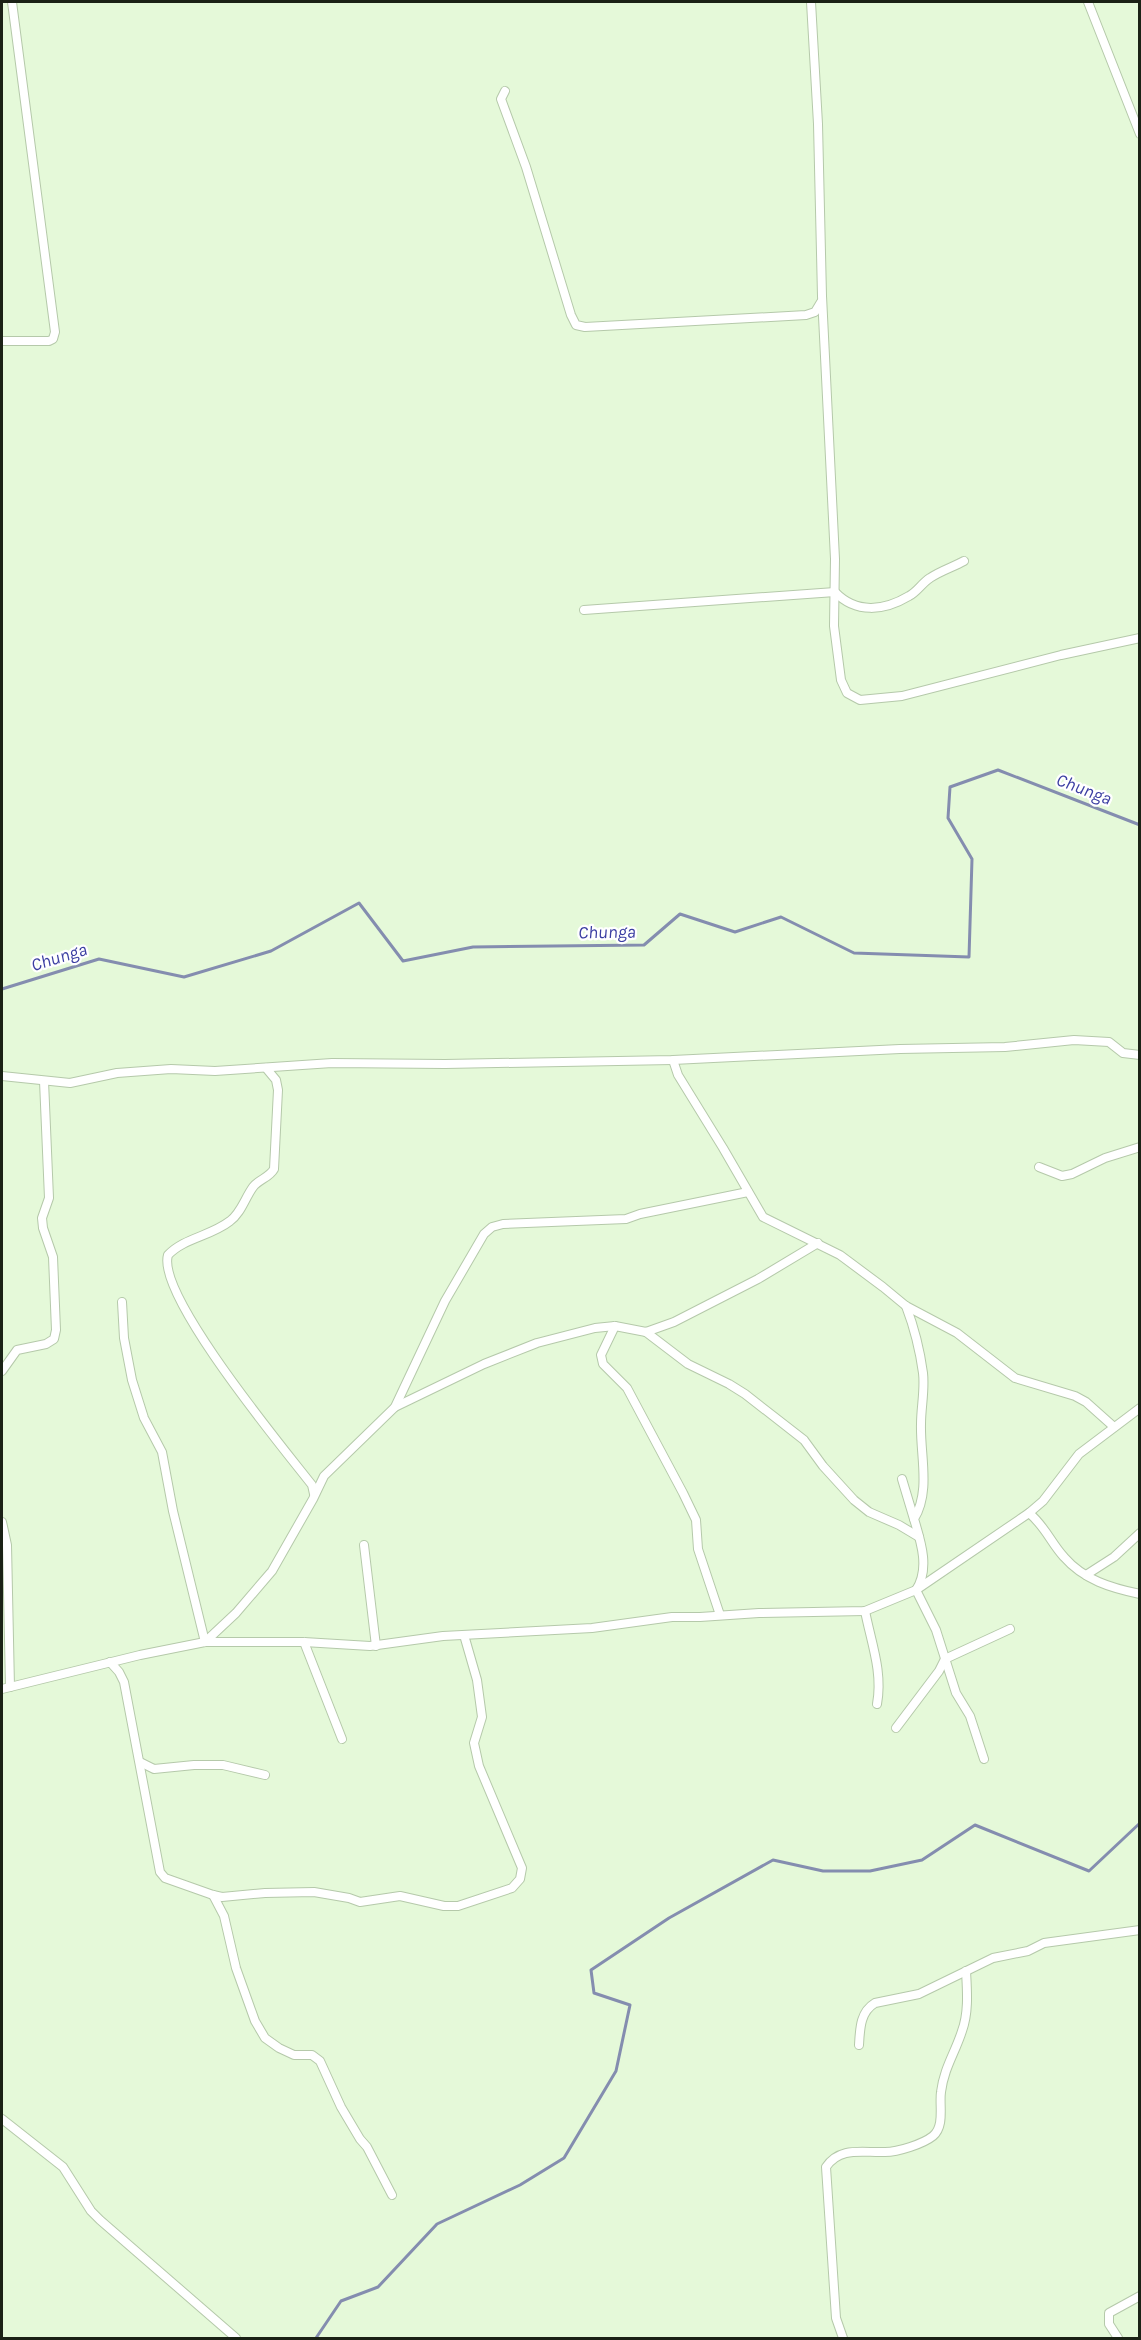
<svg xmlns="http://www.w3.org/2000/svg" width="1141" height="2340" font-family="Karla,sans-serif">
  <rect width="100%" height="100%" fill="#e5f9d9"/>
  <g fill="none" stroke-linecap="round" stroke-linejoin="round">
    <g stroke="#848daf" stroke-width="3">
      <path d="M2,989L99,959L184,977L271,951L359,903L403,961L473,947L644,945L680,914L735,932L781,917L854,953L969,957L972,859L948,818L950,787L998,770L1140,825"/>
      <path d="M316,2338L341,2301L378,2287L437,2224L520,2185L564,2158L616,2071L630,2005L594,1993L591,1970L669,1918L773,1860L823,1871H870L922,1860L975,1825L1089,1871L1140,1823"/>
    </g>
    <defs>
      <g id="street">
        <path d="M811,2L818,124L822,296L835,559L834,626L841,680L847,693L860,700L902,696L1061,655L1140,638"/>
        <path d="M1088,2L1140,134"/>
        <path d="M505,91L501,99L526,167L571,315L576,325L585,327L806,315L815,312L821,302"/>
        <path d="M2,341H49L53,339L55,332L12,2"/>
        <path d="M584,610L835,592C856,614 884,611 909,596C917,592 922,583 930,578C940,571 953,567 964,561"/>
        <path d="M673,1060L678,1075L723,1148L763,1217L840,1255L883,1287L906,1306L957,1333L1015,1378L1075,1396L1086,1402L1114,1427"/>
        <path d="M266,1068L276,1080L278,1090L274,1169C269,1178 259,1179 253,1187C245,1198 241,1213 230,1221C211,1236 184,1238 168,1255C156,1295 284,1449 312,1485L314,1494"/>
        <path d="M2,1076L70,1083L117,1073L171,1069L215,1071L332,1063L445,1064L673,1060L900,1049L1005,1047L1074,1040L1109,1042L1123,1053L1140,1055"/>
        <path d="M1039,1167L1062,1176L1072,1174L1105,1158L1140,1147"/>
        <path d="M122,1302L124,1338L132,1380L144,1418L162,1452L173,1511L205,1642"/>
        <path d="M906,1306C914,1327 920,1351 923,1373C925,1390 921,1407 921,1424C920,1455 931,1491 914,1519C921,1542 930,1569 916,1590L936,1630L956,1693L970,1716L984,1759"/>
        <path d="M615,1326L601,1355L603,1364L627,1388L683,1493L696,1520L698,1549L720,1615"/>
        <path d="M646,1332L688,1364L729,1384L745,1394L804,1440L823,1466L854,1500L869,1512L899,1525L919,1537"/>
        <path d="M2,1371L17,1350L46,1344L54,1339L56,1330L53,1257L43,1228L42,1218L49,1198L44,1081"/>
        <path d="M395,1407L484,1364L537,1343L595,1328L615,1326L646,1332L674,1322L758,1279L818,1243"/>
        <path d="M902,1479L914,1519"/>
        <path d="M1029,1513C1045,1526 1051,1543 1064,1557C1084,1580 1111,1588 1140,1594"/>
        <path d="M2,1522L7,1545L10,1687"/>
        <path d="M364,1545L376,1646"/>
        <path d="M1086,1575L1114,1557L1140,1533"/>
        <path d="M865,1611C871,1642 883,1672 877,1704"/>
        <path d="M205,1642L236,1613L272,1571L313,1499L324,1476L395,1407L445,1301L484,1234L492,1227L503,1224L626,1219L640,1214L748,1192"/>
        <path d="M304,1642L342,1739"/>
        <path d="M110,1662L119,1672L124,1682L160,1872L165,1878L213,1895L222,1897L265,1893L314,1892L349,1898L360,1902L400,1896L444,1906H458L512,1888L520,1879L522,1868L479,1766L474,1743L482,1717L477,1680L464,1635"/>
        <path d="M2,1689L140,1655L205,1642H304L370,1646L443,1636L592,1628L672,1617H700L759,1613L865,1611L916,1590L1029,1513L1043,1501L1079,1454L1140,1408"/>
        <path d="M896,1728L939,1671L945,1659L1010,1629"/>
        <path d="M140,1762L154,1769L194,1765H223L265,1775"/>
        <path d="M213,1895L224,1916L236,1968L255,2021L265,2038L279,2048L294,2055H312L320,2061L341,2107L360,2139L367,2147L392,2195"/>
        <path d="M859,2045C860,2029 860,2012 875,2003L919,1994L993,1958L1028,1951L1044,1943L1140,1930"/>
        <path d="M2,2119L63,2167L91,2211L100,2220L236,2338"/>
        <path d="M843,2338L836,2318L826,2167C840,2146 863,2153 885,2152C898,2152 923,2144 933,2136C945,2126 939,2105 941,2092C944,2068 955,2053 962,2031C969,2012 967,1990 966,1971"/>
        <path d="M1118,2338L1109,2324V2313L1140,2296"/>
      </g>
    </defs>
    <use href="#street" stroke="#b5c9aa" stroke-width="10"/>
    <use href="#street" stroke="#fff" stroke-width="8"/>
  </g>
  <g text-anchor="middle" stroke-width="4.5" stroke-linejoin="round" paint-order="stroke">
    <g font-size="18" font-style="italic" fill="#3b3ea2" stroke="#fff">
      <text transform="translate(1084 789) rotate(21)" y="6">Chunga</text>
      <text transform="translate(607 932) rotate(-1)" y="6">Chunga</text>
      <text transform="translate(59 957) rotate(-17)" y="6">Chunga</text>
    </g>
  </g>
  <rect width="1141" height="2340" fill="none" stroke="#1b2216" stroke-width="6"/>
</svg>
